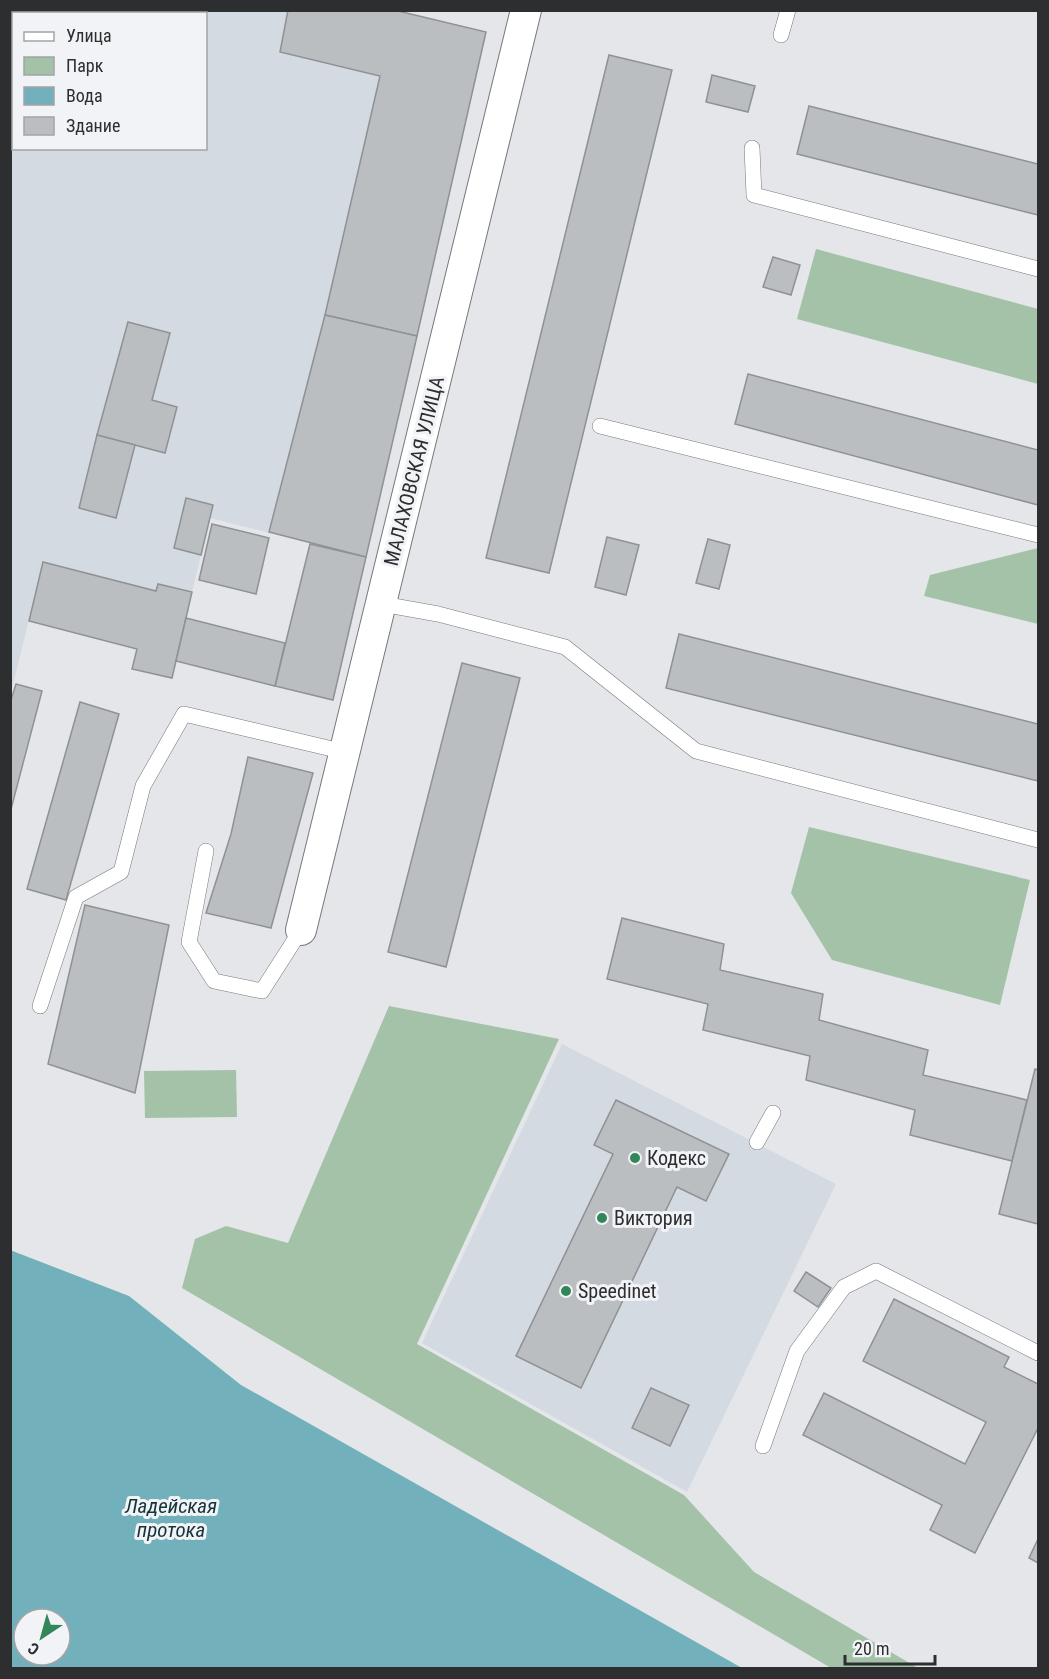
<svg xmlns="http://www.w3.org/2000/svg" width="1049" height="1679" font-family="'Roboto Condensed',sans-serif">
  <rect width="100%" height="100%" fill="#e4e6e9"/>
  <g fill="#d3dae2" fill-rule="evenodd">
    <path d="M394,10L486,32L366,557L210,518L192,592L158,584L156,591L43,562L11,693V11ZM14,14H206V148H14Z"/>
    <path d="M562,1044L836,1184L687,1492L422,1343Z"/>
  </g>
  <g fill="#a4c2a8">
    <path d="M816,249L1038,309V384L797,319Z"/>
    <path d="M1038,548V624L924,596L930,575Z"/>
    <path d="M809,827L1030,880L1000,1005L832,960L791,893Z"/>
    <path d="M389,1006L559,1039L417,1344L684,1495L754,1572L918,1668H831L182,1288L195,1239L226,1226L288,1243Z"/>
    <path d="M236,1070L237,1117L145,1118L144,1071Z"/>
  </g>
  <path fill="#72b1bb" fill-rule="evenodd" d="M10,1250L129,1296L241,1385L742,1668H11ZM24,1619H60V1655H24Z"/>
  <g fill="#bbbec0" stroke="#8f9194" stroke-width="1.5">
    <path d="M150,10H202L201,14H149Z"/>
    <path d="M288,10H394L486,32L417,336L325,315L380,76L280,52Z"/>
    <path d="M609,55L672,70L549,573L486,558Z"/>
    <path d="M14,64V117L10,116V65Z"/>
    <path d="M712,75L755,86L748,112L706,102Z"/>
    <path d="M809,106L1038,164V215L797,154Z"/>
    <path d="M773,257L800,265L791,295L763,287Z"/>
    <path d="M325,315L417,336L366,557L269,532Z"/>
    <path d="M128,322L170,333L152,400L177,407L165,453L97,435Z"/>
    <path d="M748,374L1038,450V505L735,424Z"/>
    <path d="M97,435L135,445L116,518L79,508Z"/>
    <path d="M186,498L213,505L201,555L174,548Z"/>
    <path d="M212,524L269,538L256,594L199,580Z"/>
    <path d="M607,537L639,545L626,595L595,587Z"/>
    <path d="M708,539L730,545L719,589L696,583Z"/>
    <path d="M310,544L366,557L333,700L275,686Z"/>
    <path d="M43,562L156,591L158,584L192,592L172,678L132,669L137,649L29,621Z"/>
    <path d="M186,618L285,643L275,686L176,661Z"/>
    <path d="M679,634L1038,724V781L666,688Z"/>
    <path d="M462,663L520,678L446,967L388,952Z"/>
    <path d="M16,684L42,691L10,813V703Z"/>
    <path d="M80,702L119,714L66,900L27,889Z"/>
    <path d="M248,757L313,773L271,928L206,913L231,834Z"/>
    <path d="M85,905L169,925L135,1093L48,1064Z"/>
    <path d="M622,918L724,944L720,970L823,994L819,1020L928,1050L923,1075L1027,1100L1012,1161L910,1135L915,1110L806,1080L810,1056L703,1030L708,1004L607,979Z"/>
    <path d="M1035,1069L1038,1070V1224L999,1214Z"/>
    <path d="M616,1100L729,1154L706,1201L677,1187L581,1388L516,1356L613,1154L594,1145Z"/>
    <path d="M806,1272L831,1288L818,1307L794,1291Z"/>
    <path d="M894,1299L1009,1357L1004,1367L1038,1384V1428L975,1553L930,1530L942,1505L803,1435L824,1393L965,1464L986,1422L863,1361Z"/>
    <path d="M651,1388L689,1405L670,1446L632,1428Z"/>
    <path d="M1038,1539V1563L1029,1558Z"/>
  </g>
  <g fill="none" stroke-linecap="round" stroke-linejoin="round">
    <defs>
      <g id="service">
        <path d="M781,35L788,10"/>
        <path d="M752,148L754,195L1038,269"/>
        <path d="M600,426L1038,535"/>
        <path d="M382,604L438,614L565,647L696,751L1038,840"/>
        <path d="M206,851L189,942L214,981L262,991L301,930"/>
        <path d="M40,1006L76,897L121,872L143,786L184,714L345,752"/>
        <path d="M757,1142L773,1113"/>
        <path d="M763,1446L797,1351L844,1287L876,1271L1038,1353"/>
      </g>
      <path id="minor" d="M301,930L526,10"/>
    </defs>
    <use href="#service" stroke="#76787b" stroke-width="16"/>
    <use href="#minor" stroke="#76787b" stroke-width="32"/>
    <use href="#service" stroke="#fff" stroke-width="15"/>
    <use href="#minor" stroke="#fff" stroke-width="30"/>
  </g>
  <g fill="#328658" stroke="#f1f3f6" stroke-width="2">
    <circle cx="635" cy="1158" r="6"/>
    <circle cx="602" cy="1218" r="6"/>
    <circle cx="566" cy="1291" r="6"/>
  </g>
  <g text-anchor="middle" stroke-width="6" stroke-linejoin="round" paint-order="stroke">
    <g font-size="20" fill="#2d2e2f" stroke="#f1f3f6">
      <text transform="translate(414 471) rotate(-76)" y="7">МАЛАХОВСКАЯ УЛИЦА</text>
    </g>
    <g font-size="20" fill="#2d2e2f" stroke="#f1f3f6" text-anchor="start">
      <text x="647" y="1165">Кодекс</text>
      <text x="614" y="1225">Виктория</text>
      <text x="578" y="1298">Speedinet</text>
    </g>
    <g font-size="21" font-style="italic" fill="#143439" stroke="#f1f3f6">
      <text x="171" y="1513">Ладейская<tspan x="171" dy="24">протока</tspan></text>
    </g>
  </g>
  <rect width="1049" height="1679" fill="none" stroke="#2d2e2f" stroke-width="24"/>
  <rect x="12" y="12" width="195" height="138" fill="#f1f3f6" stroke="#a3a4a6" stroke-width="1.5"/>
  <rect x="24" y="32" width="30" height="9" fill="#ffffff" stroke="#a3a4a6" stroke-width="1.5"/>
  <text x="66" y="42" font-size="18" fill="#2d2e2f">Улица</text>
  <rect x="24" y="57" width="30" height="18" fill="#a4c2a8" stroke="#a3a4a6" stroke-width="1.5"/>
  <text x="66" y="72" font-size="18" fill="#2d2e2f">Парк</text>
  <rect x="24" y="87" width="30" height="18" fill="#72b1bb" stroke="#a3a4a6" stroke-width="1.5"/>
  <text x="66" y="102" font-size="18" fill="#2d2e2f">Вода</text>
  <rect x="24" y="117" width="30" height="18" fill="#bbbec0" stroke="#a3a4a6" stroke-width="1.5"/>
  <text x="66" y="132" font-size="18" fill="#2d2e2f">Здание</text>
  <g transform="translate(42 1637) rotate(216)"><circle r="28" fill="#f1f3f6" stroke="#a3a4a6" stroke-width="1.5"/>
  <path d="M0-4.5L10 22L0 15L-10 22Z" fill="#328658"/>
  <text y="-9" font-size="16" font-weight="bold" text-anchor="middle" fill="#2d2e2f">С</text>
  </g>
  <path d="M845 1655v9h90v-9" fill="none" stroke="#2d2e2f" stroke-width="3"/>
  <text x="854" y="1655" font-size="18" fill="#2d2e2f" stroke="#f1f3f6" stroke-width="4.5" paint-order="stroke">20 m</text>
</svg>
